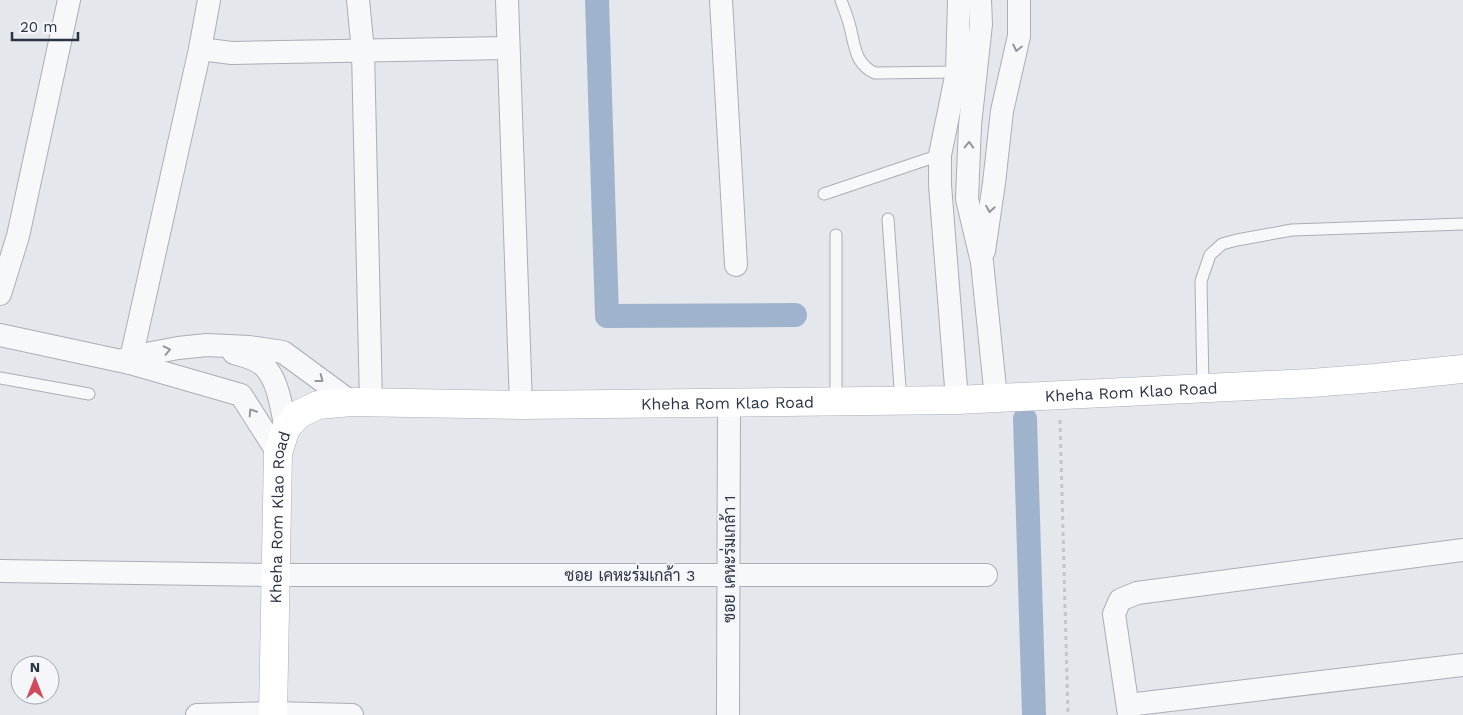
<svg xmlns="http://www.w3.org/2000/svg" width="1463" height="715" font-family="'Work Sans',Sarabun,sans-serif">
  <rect width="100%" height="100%" fill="#e4e7ec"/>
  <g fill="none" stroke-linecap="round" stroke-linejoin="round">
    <g stroke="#9fb4cc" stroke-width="24">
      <path d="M597,0L607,316L795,315"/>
      <path d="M1025,419L1034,715"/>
    </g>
    <defs>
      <g id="lane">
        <path d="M841,0C844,9 848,18 850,27C855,46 855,64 875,73L957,72"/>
        <path d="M824,194L940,155"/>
        <path d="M888,219L901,402"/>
        <path d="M836,235V401"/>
        <path d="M0,378L89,394"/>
        <path d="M1203,387L1201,281L1210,255L1222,244L1237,240L1292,230L1463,224"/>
      </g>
      <g id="street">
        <path d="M358,0L363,51L371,403"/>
        <path d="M507,0L521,405"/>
        <path d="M721,0L736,265"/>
        <path d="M980,0L981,24L970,125L967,199L982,262L996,398"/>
        <path d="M200,49L232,53L508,48"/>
        <path d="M984,251L994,183L1002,111L1019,36V0"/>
        <path d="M0,294L18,236L69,0"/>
        <path d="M0,335L130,363L241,395L278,453"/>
        <path d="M234,353C244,356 255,358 263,365C279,380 281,408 286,428"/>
        <path d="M123,360L131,357L178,348L207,345L249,347L283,352L351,402"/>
        <path d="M130,363L200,49L209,0"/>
        <path d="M957,400L940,185V155L957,72L959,0"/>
        <path d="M0,571L275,575H986"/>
        <path d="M1128,705L1463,665"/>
        <path d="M197,715L273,713L352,715"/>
        <path d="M728,715L729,403"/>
        <path d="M1129,715L1114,614L1120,600L1137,593L1463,550"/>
      </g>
      <g id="secondary">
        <path id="s1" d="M273,715L278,453L286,428L299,414L318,405L351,402L521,405L957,400L1311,383L1375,378L1463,369"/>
      </g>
    </defs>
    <use href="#lane" stroke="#a9aeb7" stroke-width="13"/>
    <use href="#street" stroke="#a9aeb7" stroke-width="24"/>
    <use href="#secondary" stroke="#a9aeb7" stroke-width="29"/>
    <path stroke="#c2c5cb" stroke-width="3" stroke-dasharray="4 4" stroke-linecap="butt" d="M1060,420L1068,715"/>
    <use href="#lane" stroke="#f7f8fa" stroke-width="11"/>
    <use href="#street" stroke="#f7f8fa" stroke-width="22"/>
    <use href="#secondary" stroke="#fff" stroke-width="28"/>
  </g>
  <defs><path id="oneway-chevron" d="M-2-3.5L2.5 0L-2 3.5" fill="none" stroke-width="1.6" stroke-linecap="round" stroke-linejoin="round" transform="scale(1.25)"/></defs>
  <g stroke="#9196a0">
    <use href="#oneway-chevron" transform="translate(1017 48) rotate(103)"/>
    <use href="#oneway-chevron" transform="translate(969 145) rotate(-88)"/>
    <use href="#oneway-chevron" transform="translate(990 209) rotate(99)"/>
    <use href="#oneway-chevron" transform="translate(167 350) rotate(-13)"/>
    <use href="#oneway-chevron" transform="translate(320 379) rotate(37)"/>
    <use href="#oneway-chevron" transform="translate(252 412) rotate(-123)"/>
  </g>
  <g text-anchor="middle" stroke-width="4" stroke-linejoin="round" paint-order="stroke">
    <g font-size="16" fill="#2b3445" stroke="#f4f6f9">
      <text dy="6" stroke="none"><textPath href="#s1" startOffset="1142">Kheha Rom Klao Road</textPath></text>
      <text dy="6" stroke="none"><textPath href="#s1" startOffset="738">Kheha Rom Klao Road</textPath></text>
      <text dy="6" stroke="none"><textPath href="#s1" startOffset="198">Kheha Rom Klao Road</textPath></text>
      <text transform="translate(729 559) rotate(-90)" y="6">ซอย เคหะร่มเกล้า 1</text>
      <text x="630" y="581">ซอย เคหะร่มเกล้า 3</text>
    </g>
  </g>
  <g transform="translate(35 680)"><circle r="24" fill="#f4f6f9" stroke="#a4a8b1"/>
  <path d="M0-4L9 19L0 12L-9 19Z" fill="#d1495b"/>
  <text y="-8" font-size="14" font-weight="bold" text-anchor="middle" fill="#2b3445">N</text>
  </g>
  <path d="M12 32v8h66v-8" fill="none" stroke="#2b3445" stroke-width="2.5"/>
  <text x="20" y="32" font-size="15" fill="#2b3445" stroke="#f4f6f9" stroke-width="4" paint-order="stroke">20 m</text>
</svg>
